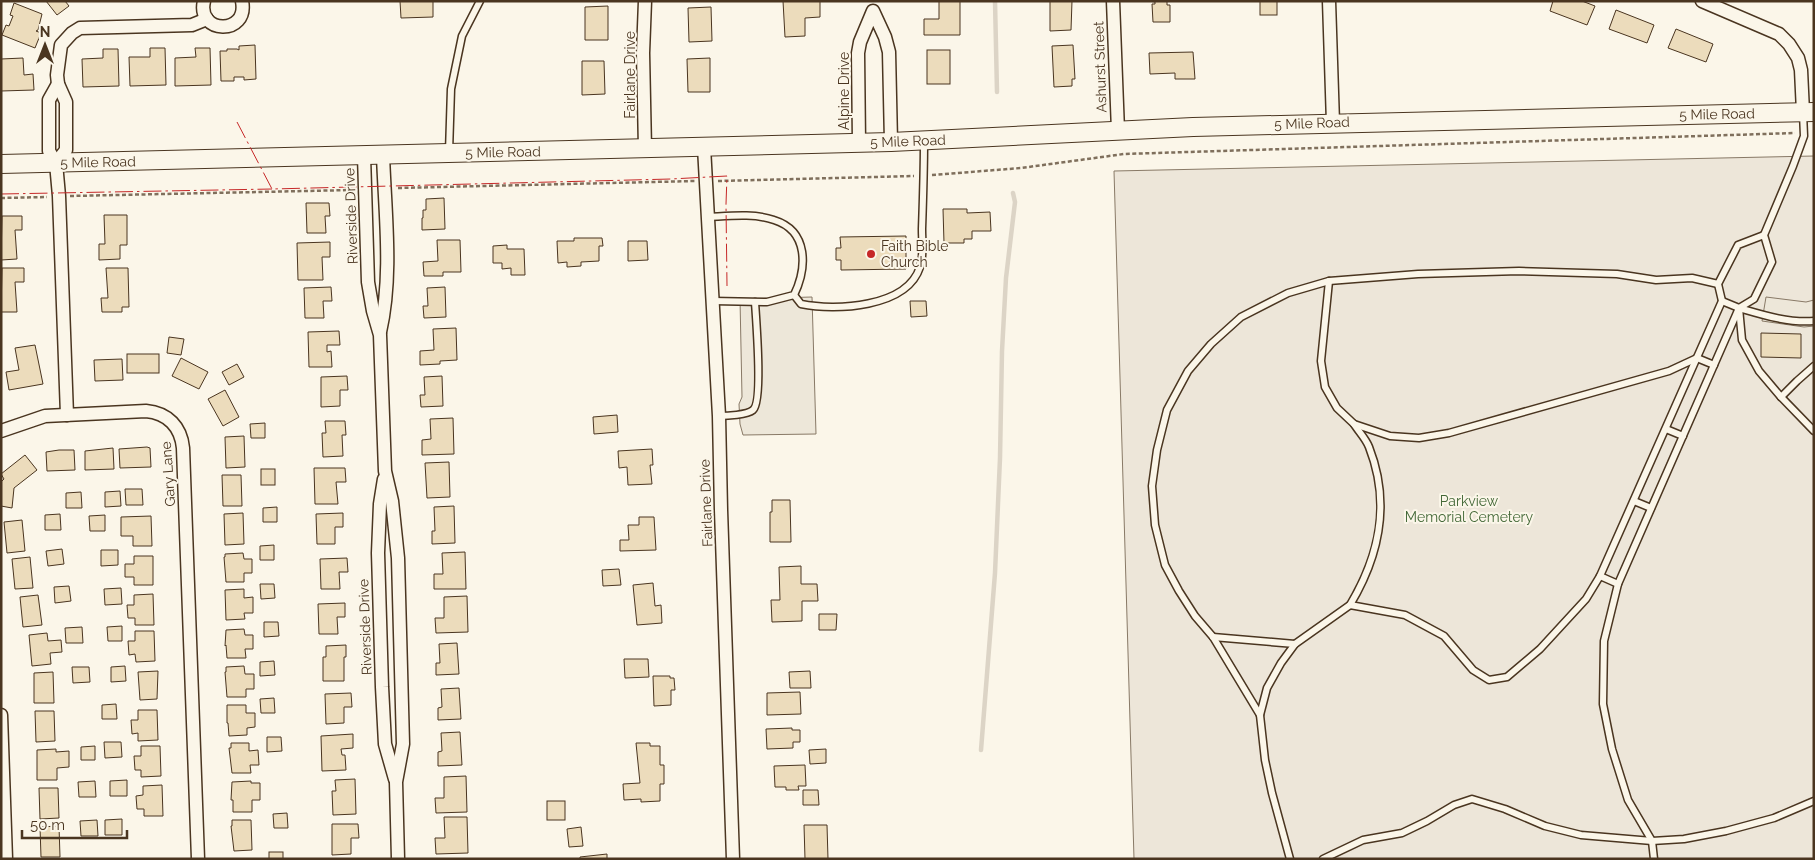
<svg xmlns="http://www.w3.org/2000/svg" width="1815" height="860" font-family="Raleway,sans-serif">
  <rect width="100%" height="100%" fill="#fbf6e9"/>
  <path fill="#ede6d9" stroke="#887966" d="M1814,156V859H1134L1114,171Z"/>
  <g fill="#ede7d9" stroke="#887966">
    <path d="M812,297L816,434L743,435L740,424L739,404L742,397L740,299Z"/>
    <path d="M1766,297L1806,302L1814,300V326L1804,327L1762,321Z"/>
  </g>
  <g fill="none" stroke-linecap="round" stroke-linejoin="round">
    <g stroke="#dcd4c6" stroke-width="4.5">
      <path d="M995,1L997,92"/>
      <path d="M981,750L995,573L1000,458L1002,351L1006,278L1015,202L1013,193"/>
    </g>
  </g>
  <g fill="#ecdcbc" stroke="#4a3520">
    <path d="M46,1H65L69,6L57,15Z"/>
    <path d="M400,1H433V17L401,18Z"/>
    <path d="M783,1H820V17L805,18V36L785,37Z"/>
    <path d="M939,1H960V35H924V19H939Z"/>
    <path d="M1050,1H1072L1071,30L1050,31Z"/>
    <path d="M1167,1V5H1170V22H1153L1152,4H1155V2L1148,1Z"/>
    <rect x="1260" y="1" width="17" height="14"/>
    <path d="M1553,1H1582L1595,6L1587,25L1550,11Z"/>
    <path d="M14,3L42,14L38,30L36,31L41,33L35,48L2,35L6,25L9,26L13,16L10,15Z"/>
    <path d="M608,6V40H585V7Z"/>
    <path d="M711,7L712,41L689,42L688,8Z"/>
    <path d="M1616,10L1654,25L1647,43L1609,29Z"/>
    <path d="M1676,29L1713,44L1706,62L1668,48Z"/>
    <path d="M255,45L256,79L244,80V77H234V81H221L220,51H227V49H237L239,50V46Z"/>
    <path d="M1073,45L1075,79H1072V86L1054,87L1052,46Z"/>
    <path d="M150,48H165L166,85L130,86L129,57H150Z"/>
    <path d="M195,48H210L211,85L175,86V58L196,57Z"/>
    <path d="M103,49H118L119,86L83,87L82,59L103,58Z"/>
    <rect x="927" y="50" width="23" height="34"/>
    <path d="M1193,52L1195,79H1175V73L1150,74L1149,53Z"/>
    <path d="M23,58L24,75L33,74L34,90L1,91V59Z"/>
    <path d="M710,58V92H688L687,59Z"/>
    <path d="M582,61H604L605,94L582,95Z"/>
    <path d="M444,198L445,229L422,230V218H423V210H426V199Z"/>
    <path d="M306,203H329L330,216H325L326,233H307Z"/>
    <path d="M943,209H967V213L990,212L991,231H972V239H964V243H944Z"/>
    <path d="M104,215H127V245H120V259L99,260V244H105Z"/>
    <path d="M2,216H22V230H15L17,259L1,260Z"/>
    <path d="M906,236V269L841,270V260H836V248H841L840,237Z"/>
    <path d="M574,238H602L603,246H599V261L581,262V266L567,267V262L558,263L557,241H574Z"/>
    <path d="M437,240H460L461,272H443V276H424L423,262L438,261Z"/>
    <path d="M628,241H647L648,260L628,261Z"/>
    <path d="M330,242V257H322L323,280H298L297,243Z"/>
    <path d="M507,245V249H524L525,275H511V268L502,269V263H493V246Z"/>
    <path d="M2,268H24V282H15L17,312H1Z"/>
    <path d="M106,268H128L129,307H122V312H102L101,298H108Z"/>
    <path d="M331,287L332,301H323L324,318H305L304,288Z"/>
    <path d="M445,287L446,317L424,318L423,306H428L427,288Z"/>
    <path d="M910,301H926L927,316L911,317Z"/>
    <path d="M456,328L457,360L440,361V364L420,365V351L434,350L433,329Z"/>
    <path d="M339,331L340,345H327V352L331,351L332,367H309L308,332Z"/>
    <path d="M1761,333L1801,334V358L1761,357Z"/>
    <path d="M169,337L184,339L181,355L167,353Z"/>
    <path d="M35,345L43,384L9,390L6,372L19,370L15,348Z"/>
    <rect x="127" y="354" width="32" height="19"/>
    <path d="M181,358L208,372L199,389L172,376Z"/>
    <path d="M122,359L123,380L95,381L94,360Z"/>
    <path d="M237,364L244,377L229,385L222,372Z"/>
    <path d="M347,376L348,390H340V406L321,407V377Z"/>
    <path d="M442,376L443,406L421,407L420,395H425L424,377Z"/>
    <path d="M225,390L239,417L223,426L208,399Z"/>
    <path d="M617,415L618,432L594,434L593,417Z"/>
    <path d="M453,418L454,454L422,455V440L431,439L430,419Z"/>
    <path d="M325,421H345L346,435H342L343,456L323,457L322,433H326Z"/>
    <path d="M265,423V438H251L250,424Z"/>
    <path d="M244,436L245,467L226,468L225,437Z"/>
    <path d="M147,447L150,448L151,467L120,468L119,449Z"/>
    <path d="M113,448L114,469L85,470V451Z"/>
    <path d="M652,449L653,465H650L652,484L628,485L627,467L619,468L618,451Z"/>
    <path d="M59,450H74L75,470L47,471L46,452Z"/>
    <path d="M25,455L37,470L14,488L12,508L1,506V482L4,479L1,474Z"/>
    <path d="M449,462L450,497L427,498L425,463Z"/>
    <path d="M314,468H345L346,482H336L338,504H315Z"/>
    <rect x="261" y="469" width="14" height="16"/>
    <path d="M222,475H241L242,506H223Z"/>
    <path d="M125,489H142L143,505H126Z"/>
    <path d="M120,491L121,506L105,507V492Z"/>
    <path d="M81,492L82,508H66V493Z"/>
    <path d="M772,500H790L791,542H770V512H772Z"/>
    <path d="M454,506L455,543L432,544V531H435L434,507Z"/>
    <path d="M277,507V522H263V508Z"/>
    <path d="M243,513L244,544L225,545L224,514Z"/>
    <path d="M343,513V527H335V544H317L316,514Z"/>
    <path d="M60,514L61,530H45V515Z"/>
    <path d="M105,515V531H90L89,516Z"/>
    <path d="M151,516L152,546H133V536H121V517Z"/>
    <path d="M639,517H654L656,550L620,551V540H629L628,525H639Z"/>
    <path d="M22,520L25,551L7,553L4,522Z"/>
    <path d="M274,545V560H260V546Z"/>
    <path d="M62,549L64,564L48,566L46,551Z"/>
    <path d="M101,550H118V565L101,566Z"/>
    <path d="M465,552L466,589H434V574H443L442,553Z"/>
    <path d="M243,553L244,559H252V573H244V582H226L224,557H225V554Z"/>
    <path d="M134,556H153V585H134V577H125V564H134Z"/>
    <path d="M30,557L33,588L15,589L12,559Z"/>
    <path d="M347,558L348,572H339L340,589H321L320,559Z"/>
    <path d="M801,566V584H817L818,601H802V621L772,622L771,600H780L779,567Z"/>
    <path d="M619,569L621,585L603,586L602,570Z"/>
    <path d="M653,583L655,606L661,605L662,623L637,625L633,585Z"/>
    <path d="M260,584H274L275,598L261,599Z"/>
    <path d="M69,586L71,601L55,603L54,587Z"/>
    <path d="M121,588L122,604L105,605L104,589Z"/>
    <path d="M244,589V598L253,597V613H244L245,619L226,620L225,590Z"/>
    <path d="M153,594L154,625H135V618H128L127,605H134V595Z"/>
    <path d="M38,595L42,625L23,627L20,597Z"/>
    <path d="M467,596L468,632L436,633L435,618H444V597Z"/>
    <path d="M345,603V617H337L338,634H319L318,604Z"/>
    <path d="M819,614H837L836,630H819Z"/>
    <path d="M264,622H278L279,636L264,637Z"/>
    <path d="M122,626V641H108L107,627Z"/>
    <path d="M82,627L83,643H66L65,628Z"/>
    <path d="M244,629L245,635H253V649H245L246,658H227L226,645L225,646L226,630Z"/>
    <path d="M135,631H154L155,661L136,662L135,654L129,655L128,641H135Z"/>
    <path d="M47,633L48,641L61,640L62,652L50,653L51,664L32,666L29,635Z"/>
    <path d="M457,643L459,674L436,675V663H440L439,644Z"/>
    <path d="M346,645V657H344V681H323V657H326V646Z"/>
    <path d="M624,659H648L649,677L625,678Z"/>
    <path d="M274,661L275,675L260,676V662Z"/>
    <path d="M125,666L126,681L111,682V667Z"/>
    <path d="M244,666L245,674H254V689H246V697H227L225,672H226V667Z"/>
    <path d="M72,667H89L90,682L73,683Z"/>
    <path d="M158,671L157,699L140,700L138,672Z"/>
    <path d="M810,671L811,688H790L789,672Z"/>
    <path d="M53,672L54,703H34V673Z"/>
    <path d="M653,676H670V678H674L675,690H671V705L654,706Z"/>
    <path d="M459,688L461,719L438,720V708L442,707L441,689Z"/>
    <path d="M800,692L801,714L767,715V693Z"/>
    <path d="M351,693L352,707H344V723L326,724L325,694Z"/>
    <path d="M274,698L275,713H261L260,699Z"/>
    <path d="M116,704L117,719H102V705Z"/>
    <path d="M227,705H246V713H255V727L247,728V735L229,736L228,723H227Z"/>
    <path d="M138,710H157L158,740L138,741V733L132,734L131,720H138Z"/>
    <path d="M35,711H54L55,741L36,742Z"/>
    <path d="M792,728V730H800V742H793V748L767,749L766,729Z"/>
    <path d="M460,732L462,765L438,766V752L442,751L441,733Z"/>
    <path d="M353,734V748L341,749L342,755H345L346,770L322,771L321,736Z"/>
    <path d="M267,737H281L282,751L267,752Z"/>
    <path d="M104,742H121L122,757L105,758Z"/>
    <path d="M231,743H249V751L258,750L259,765H250L251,773H232L229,748H231Z"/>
    <path d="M636,743H650V746H660V765H664V784H660V801L641,802V799L624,800L623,784L640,783Z"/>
    <path d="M95,746V760H81V747Z"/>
    <path d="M141,746H160L161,776L141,777V770H135L134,756H141Z"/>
    <path d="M56,749V752L69,751V767L57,768V780H37V750Z"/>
    <path d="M826,749V763L810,764L809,750Z"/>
    <path d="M805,765L806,786H798L799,790H786V787H775L774,766Z"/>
    <path d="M466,776L467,812L436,813L435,798H444V777Z"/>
    <path d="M355,779L356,814L333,815L332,791H336L335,780Z"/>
    <path d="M127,780V796H110V781Z"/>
    <path d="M95,781L96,797H79L78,782Z"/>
    <path d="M251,781V783H260V800H252V812H233V800H231L232,782Z"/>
    <path d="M162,785L163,816H144V809H137L136,796L143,795V786Z"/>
    <path d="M39,788H58L59,818L40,819Z"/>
    <path d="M803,790H818L819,805H803Z"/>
    <rect x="547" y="801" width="18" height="19"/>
    <path d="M287,813L288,828H274L273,814Z"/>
    <path d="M444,817H467L468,853L436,854L435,838H445Z"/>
    <path d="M122,819V835H105V820Z"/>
    <path d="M97,820L98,836H81L80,821Z"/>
    <path d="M232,820H251L252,850L234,851L231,826H232Z"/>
    <path d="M332,824H358L359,838H351V854L332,855Z"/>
    <path d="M804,825H827L828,859H805Z"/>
    <path d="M59,826L60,857H41L40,827Z"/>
    <path d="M581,827L583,846L569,847L567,829Z"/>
    <rect x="269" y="852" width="14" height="7"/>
    <path d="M607,854V859H580V857Z"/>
  </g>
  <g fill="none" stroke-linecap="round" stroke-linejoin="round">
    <defs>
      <g id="service">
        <path d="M1803,113L1804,136L1793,166L1764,235L1772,262L1754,299L1739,308L1742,340L1759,371L1781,397L1814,431"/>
        <path d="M449,152L451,89L462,36L480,1"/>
        <path d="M708,217C729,216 754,213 774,220C809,231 807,268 794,295L767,302L713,301"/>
        <path d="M1329,281L1321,361L1325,387L1337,408L1354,424L1390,436L1419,438L1449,433L1669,371L1697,358L1714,365"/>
        <path d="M794,295L801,304C835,311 907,308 920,267C924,256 922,241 922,229C923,200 924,171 924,142"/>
        <path d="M1739,308C1763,315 1788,323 1814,321"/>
        <path d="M1781,397L1797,381L1814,366"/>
        <path d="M719,416C727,416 747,415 753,410C763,402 756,318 755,302"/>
        <path d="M1666,429L1683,436"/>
        <path d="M1634,501L1651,508"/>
        <path d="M1600,576L1618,584"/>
        <path d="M1350,605C1380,555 1391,503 1369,447C1366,439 1359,432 1354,424"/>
        <path d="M1213,637L1295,644"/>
        <path d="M1260,715L1213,637L1195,616L1179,591L1165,565L1155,525L1152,486L1157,450L1167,410L1188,371L1211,344L1241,317L1288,293L1329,281L1418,274L1519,271L1617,274L1656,280L1692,278L1718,284"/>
        <path d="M1290,859L1272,793L1265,760L1260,715L1267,688L1281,663L1295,644L1350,605L1405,615L1444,636L1473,670L1489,680L1507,677L1540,649L1586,599L1600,576L1722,301L1718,284L1738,245L1764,235"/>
        <path d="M1323,859L1363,840L1402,833L1427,821L1454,805L1472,799L1505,809L1545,826L1581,835L1652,841L1684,839L1726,831L1774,818L1814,801"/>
        <path d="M1654,859L1652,841L1628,800L1612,749L1603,704L1604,641L1618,584L1739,308L1722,301"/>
      </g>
      <g id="minor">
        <path d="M204,1C196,34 249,36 242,1"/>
        <path d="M645,1L643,53L645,149"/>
        <path d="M1113,1L1118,131"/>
        <path d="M1329,1L1333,123"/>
        <path d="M1702,1L1779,34L1789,44L1798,58L1801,70L1803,112"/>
        <path d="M58,84L49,100V151L56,163L59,196L67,415"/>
        <path d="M859,143L858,53L860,42L873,11L885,37L889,52L891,142"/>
        <path d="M704,147L719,416L721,510L733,859"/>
        <path d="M364,156L368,282L373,311L380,335L385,471L392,501L398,558L403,744L396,782L398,859"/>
        <path d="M56,163L66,150V102L58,84L57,75L61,45L72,33L80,28L192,25L207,19"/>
        <path d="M380,332C393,275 385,214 383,155"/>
        <path d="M1,431L45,416L146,411C168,413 181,427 183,448L198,859"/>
        <path d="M384,479L380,504L378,553L382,687L385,744L395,779"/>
        <path d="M1,715L6,859"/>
      </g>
      <path id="secondary" d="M1,164L891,142L1193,127L1814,112"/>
    </defs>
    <use href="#service" stroke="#4a3520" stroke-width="9"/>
    <use href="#minor" stroke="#4a3520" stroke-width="15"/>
    <use href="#secondary" stroke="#4a3520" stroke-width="20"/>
    <g stroke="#7f6f5c" stroke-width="2.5" stroke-dasharray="4 2.5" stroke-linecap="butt">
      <path d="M932,175L1021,168L1124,154L1795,133"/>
      <path d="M718,181L914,176"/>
      <path d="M398,188L695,181"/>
      <path d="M70,196L352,190"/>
      <path d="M1,198L47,197"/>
    </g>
    <use href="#service" stroke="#fbf6e9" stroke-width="6"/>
    <use href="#minor" stroke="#fbf6e9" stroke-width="12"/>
    <use href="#secondary" stroke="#fbf6e9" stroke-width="18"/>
    <g stroke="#c62828" stroke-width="1" stroke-dasharray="18 4 2.5 4" stroke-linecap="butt">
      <path d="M237,122L272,189L671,179L727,176L726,204L727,286"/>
      <path d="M1,194L272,189"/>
    </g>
  </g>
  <circle fill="#c62828" stroke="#fbf6e9" stroke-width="2" cx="871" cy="254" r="5"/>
  <g text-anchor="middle" stroke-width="4" stroke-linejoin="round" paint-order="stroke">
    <g font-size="14" fill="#4a3520" stroke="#fbf6e9">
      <text transform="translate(1100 67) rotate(-92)" y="5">Ashurst Street</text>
      <text transform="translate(630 75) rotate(-90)" y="5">Fairlane Drive</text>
      <text transform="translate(844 91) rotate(-90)" y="5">Alpine Drive</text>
      <text transform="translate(1717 114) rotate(-1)" y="5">5 Mile Road</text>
      <text transform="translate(1312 123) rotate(-2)" y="5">5 Mile Road</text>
      <text transform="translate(908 141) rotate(-2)" y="5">5 Mile Road</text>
      <text transform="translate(503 152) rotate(-1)" y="5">5 Mile Road</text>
      <text transform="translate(98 162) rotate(-1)" y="5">5 Mile Road</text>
      <text transform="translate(351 216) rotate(-92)" y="5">Riverside Drive</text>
      <text transform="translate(168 474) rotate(-94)" y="5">Gary Lane</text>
      <text transform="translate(706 503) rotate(-92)" y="5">Fairlane Drive</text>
      <text transform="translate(365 627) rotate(-92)" y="5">Riverside Drive</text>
    </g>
    <g font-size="14" fill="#4a3520" stroke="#fbf6e9" text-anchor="start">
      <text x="881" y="251">Faith Bible<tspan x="881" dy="16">Church</tspan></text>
    </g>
    <g font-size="14" fill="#436837" stroke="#fbf6e9">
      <text x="1469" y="506">Parkview<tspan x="1469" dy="16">Memorial Cemetery</tspan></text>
    </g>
  </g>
  <rect width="1815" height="860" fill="none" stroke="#4a3520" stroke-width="5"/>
  <g transform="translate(45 45)" stroke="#fbf6e9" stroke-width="4" paint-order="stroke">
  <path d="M0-4L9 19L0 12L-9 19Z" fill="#4a3520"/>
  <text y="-8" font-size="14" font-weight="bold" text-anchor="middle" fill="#4a3520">N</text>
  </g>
  <path d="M22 830v8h105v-8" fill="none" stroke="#4a3520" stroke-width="2.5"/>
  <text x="30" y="830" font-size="15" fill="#4a3520" stroke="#fbf6e9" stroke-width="4" paint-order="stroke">50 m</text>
</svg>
